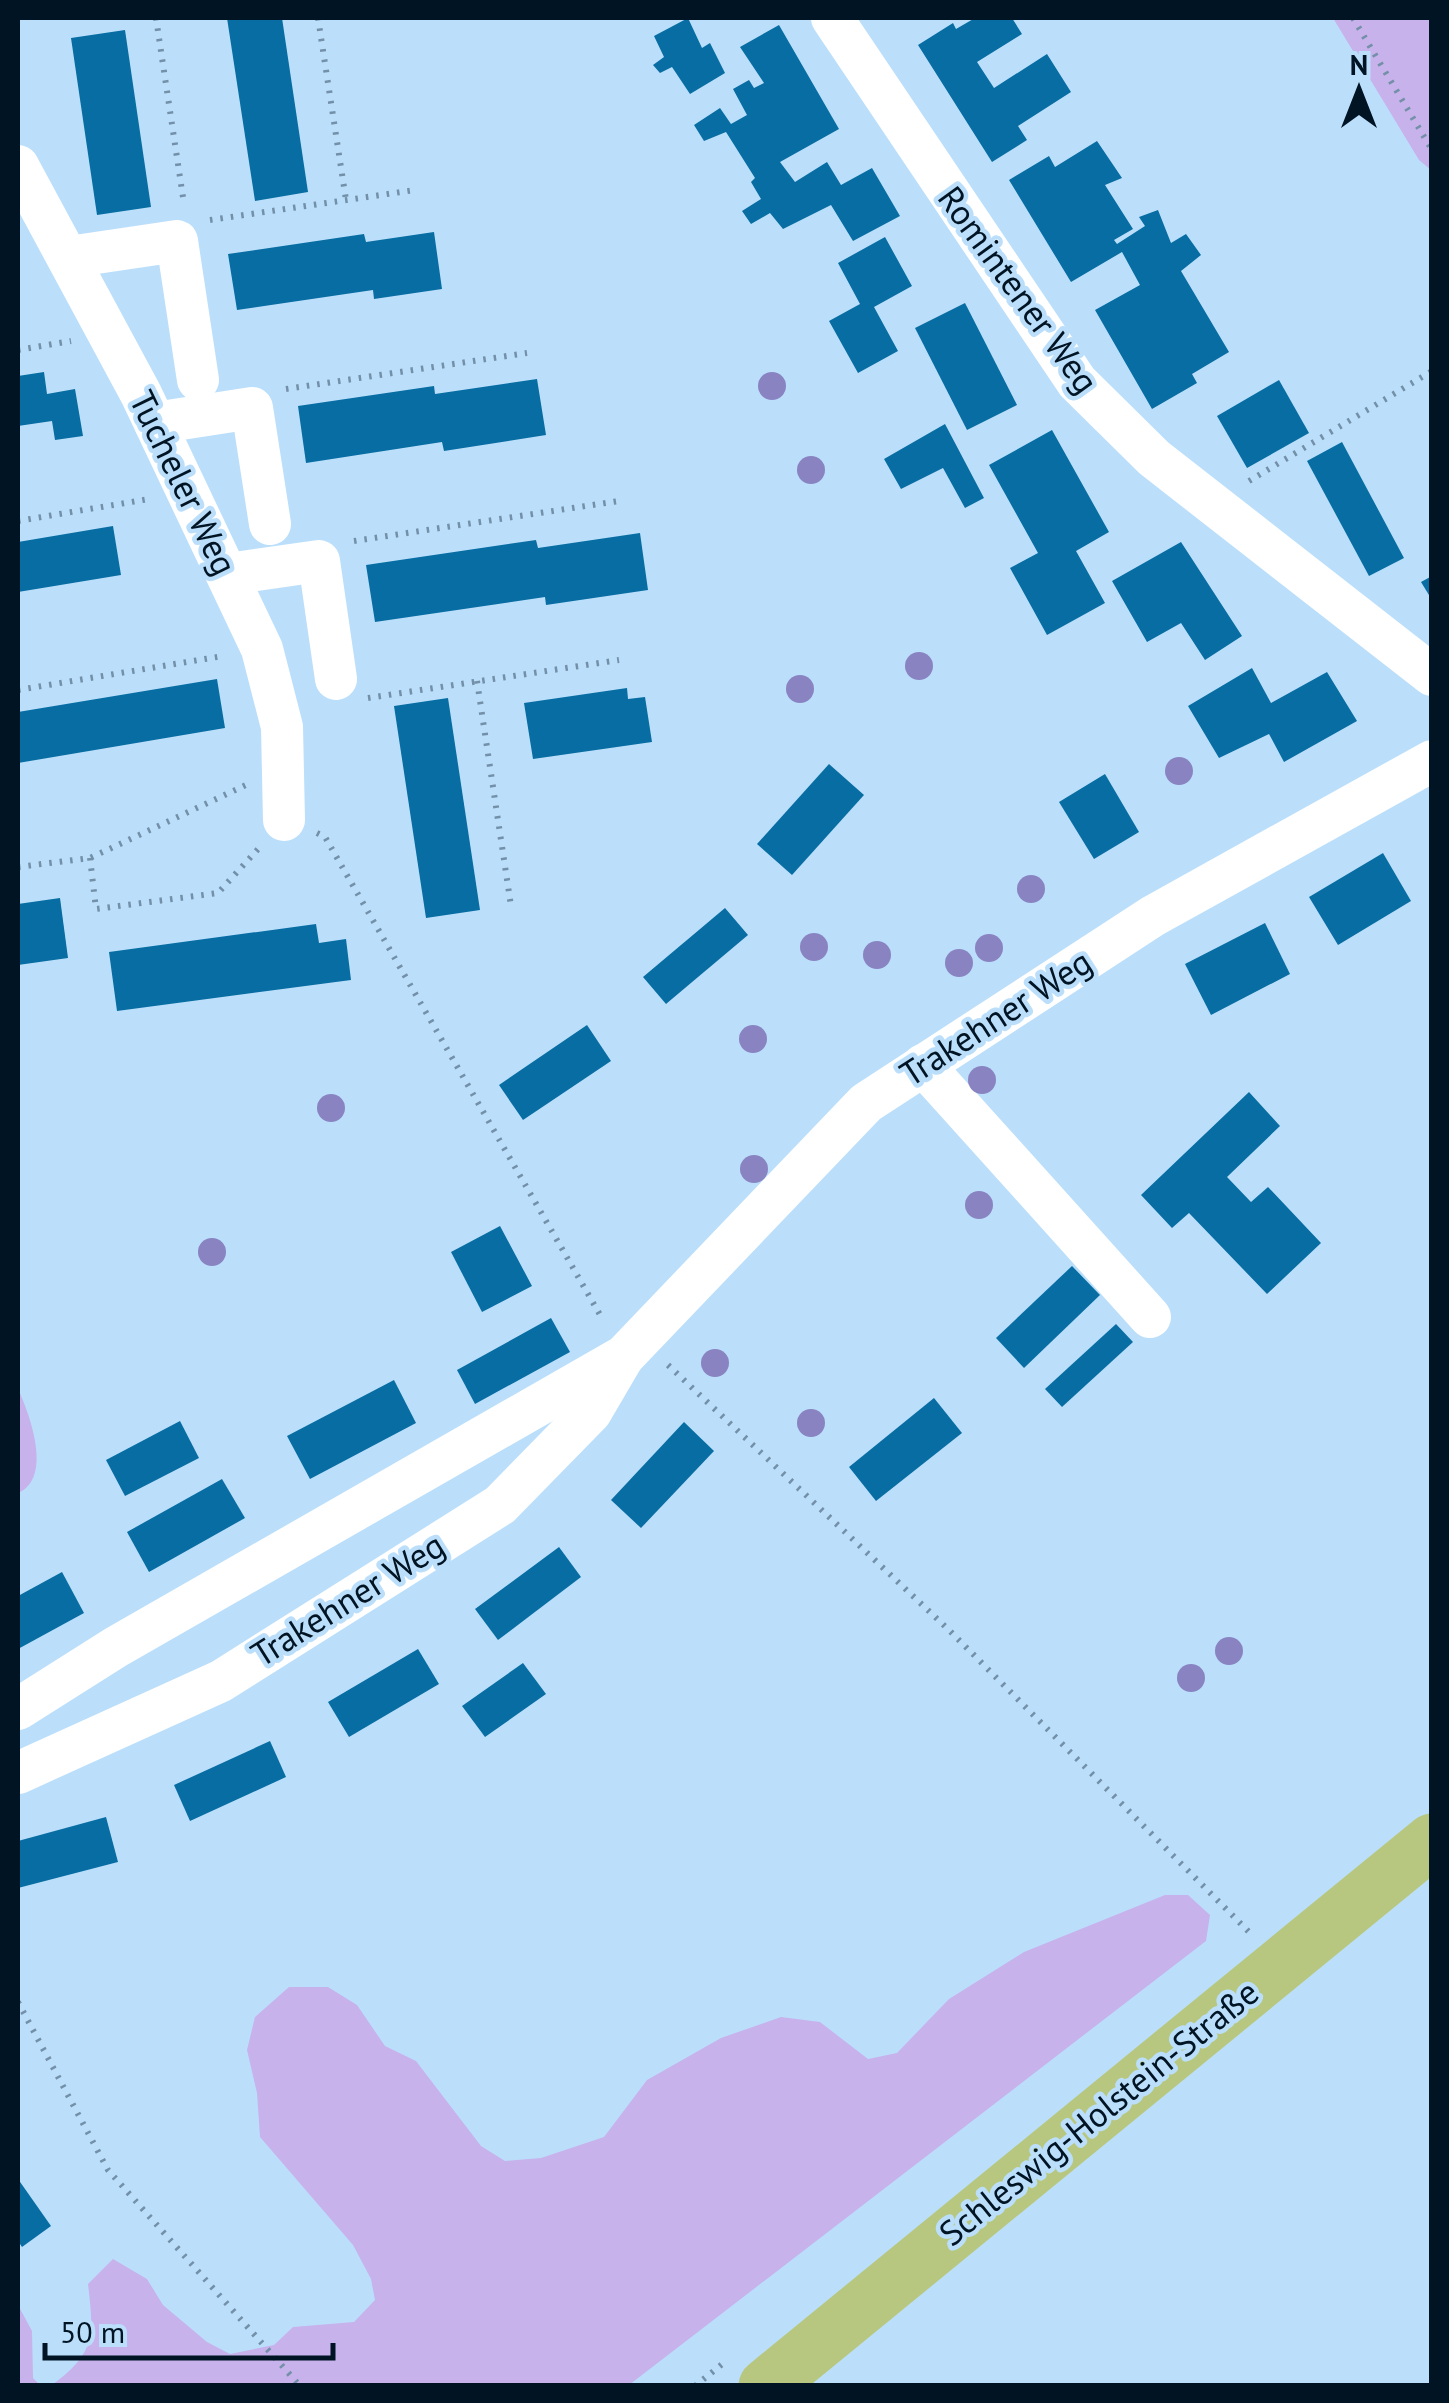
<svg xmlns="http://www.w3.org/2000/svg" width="1449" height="2403" font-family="'PT Sans',sans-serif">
  <rect width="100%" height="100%" fill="#bbdffb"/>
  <g fill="#c7b2eb">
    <path d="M1333,18H1431V170L1419,160Z"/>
    <path d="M18,1389C30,1415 53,1478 18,1493Z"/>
    <path d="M1165,1895H1188L1210,1915L1206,1941L629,2385H52C96,2352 94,2336 88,2284L113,2259L147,2279L163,2305L207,2342L230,2354L274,2345L293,2327L354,2322L375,2300L371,2279L353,2245L260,2137L257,2093L247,2050L255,2017L289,1987H328L357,2005L385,2046L416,2061L481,2146L505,2161L541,2158L604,2137L647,2080L721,2038L781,2017L820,2022L868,2059L897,2053L949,1999L1024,1952Z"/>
    <path d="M18,2305L32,2331L33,2378L40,2385H18Z"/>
  </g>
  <g fill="#076da2">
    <path d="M227,18H282L308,192L255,201Z"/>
    <path d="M688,18L702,48L710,43L725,73L690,94L672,67L660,73L653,65L664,57L654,36Z"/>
    <path d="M975,18H1012L1022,34L977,62L994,88L1047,54L1071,92L1018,126L1027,140L992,162L918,45L953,23L956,29Z"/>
    <path d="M779,25L839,129L780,162L795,182L827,162L841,185L872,168L900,216L853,241L831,205L783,229L770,213L751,224L742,211L761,199L751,182L755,178L726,132L704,141L694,125L720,108L731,124L747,115L733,89L749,80L754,88L764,83L740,47Z"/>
    <path d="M125,30L151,207L97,215L71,38Z"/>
    <path d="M1097,141L1122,178L1105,185L1133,229L1114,240L1117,244L1145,226L1139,217L1158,210L1171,243L1186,234L1201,255L1181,271L1229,352L1192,374L1197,383L1152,409L1095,310L1140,285L1122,252L1071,282L1009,180L1049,156L1055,167Z"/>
    <path d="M434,232L442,289L374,299L373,290L237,310L228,254L364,234L366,242Z"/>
    <path d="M885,237L912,286L874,307L898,351L858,373L829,321L860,304L838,263Z"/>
    <path d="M965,303L1017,405L967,430L915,328Z"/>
    <path d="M44,372L47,394L75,389L83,436L55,440L52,421L18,426V376Z"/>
    <path d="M537,379L546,435L444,451L442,442L306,463L298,406L434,386L435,394Z"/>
    <path d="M1279,380L1309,433L1247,468L1217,416Z"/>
    <path d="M945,424L984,498L965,508L943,468L901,489L884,459Z"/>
    <path d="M1052,430L1109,532L1076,551L1105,603L1047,635L1010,568L1038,553L989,465Z"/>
    <path d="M1342,442L1404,558L1369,576L1307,461Z"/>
    <path d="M113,526L121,575L18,592V542Z"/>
    <path d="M640,533L648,590L546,605L545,597L375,622L366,565L536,540L538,548Z"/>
    <path d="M1181,542L1242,636L1205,660L1181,623L1147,642L1112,581Z"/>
    <path d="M1432,576V600L1421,582Z"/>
    <path d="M1252,668L1271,703L1327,672L1357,721L1284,762L1269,734L1219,758L1188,706Z"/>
    <path d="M217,679L225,728L18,763V712Z"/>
    <path d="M627,688L628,699L645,697L652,742L533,759L524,703Z"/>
    <path d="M448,698L480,910L426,918L394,706Z"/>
    <path d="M829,764L864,795L792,875L757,844Z"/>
    <path d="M1105,774L1139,832L1094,859L1059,802Z"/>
    <path d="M1383,853L1411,901L1338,945L1309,897Z"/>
    <path d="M60,898L68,958L18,965V904Z"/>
    <path d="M725,908L748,935L666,1004L643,977Z"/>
    <path d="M1265,923L1290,974L1211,1015L1185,964Z"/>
    <path d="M316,924L319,943L346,939L351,980L117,1011L109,952Z"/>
    <path d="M587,1025L611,1061L523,1120L499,1085Z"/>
    <path d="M1249,1092L1280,1126L1227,1177L1251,1202L1268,1187L1321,1243L1267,1294L1189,1213L1172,1228L1141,1195Z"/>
    <path d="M500,1226L532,1286L482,1312L451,1252Z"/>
    <path d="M1072,1266L1100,1295L1024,1368L996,1338Z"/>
    <path d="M551,1318L570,1352L475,1404L457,1370Z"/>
    <path d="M1116,1324L1133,1342L1062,1407L1045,1389Z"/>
    <path d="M394,1380L416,1423L310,1479L287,1436Z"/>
    <path d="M934,1398L962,1433L876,1501L849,1467Z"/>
    <path d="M180,1421L199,1458L125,1496L106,1460Z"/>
    <path d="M684,1422L714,1451L641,1528L611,1500Z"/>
    <path d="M222,1479L245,1518L149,1572L127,1532Z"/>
    <path d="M559,1547L581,1577L498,1640L475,1609Z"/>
    <path d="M62,1572L84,1613L18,1649V1596Z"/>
    <path d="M418,1649L439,1684L349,1737L328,1702Z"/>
    <path d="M523,1663L546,1694L485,1737L462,1706Z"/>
    <path d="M270,1741L286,1777L190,1821L174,1785Z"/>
    <path d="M106,1817L118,1862L18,1888V1841Z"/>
    <path d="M18,2179L51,2226L22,2247L18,2241Z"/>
  </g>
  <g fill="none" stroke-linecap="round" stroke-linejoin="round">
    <g stroke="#7390a8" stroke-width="6" stroke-dasharray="2.5 8" stroke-linecap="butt">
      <path d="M156,18L184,204"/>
      <path d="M318,18L346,200"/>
      <path d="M1353,18L1432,150"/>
      <path d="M210,220L415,190"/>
      <path d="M18,350L71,341"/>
      <path d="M286,389L527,353"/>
      <path d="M1249,481L1432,371"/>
      <path d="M18,521L149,499"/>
      <path d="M354,541L619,501"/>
      <path d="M477,681L511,906"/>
      <path d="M18,690L223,656"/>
      <path d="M368,698L619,660"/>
      <path d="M317,833L325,837L603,1320"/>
      <path d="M90,858L96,909L218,893L259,848"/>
      <path d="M18,867L90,858L246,785"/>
      <path d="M668,1365L950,1631L1249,1932"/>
      <path d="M18,2002L108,2170L300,2386"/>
      <path d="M695,2386L726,2361"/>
    </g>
    <g stroke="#fff" stroke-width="42">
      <path d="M832,18L1077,382L1154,458L1432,675"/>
      <path d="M18,166L141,394L262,649L282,727L284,820"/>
      <path d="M69,257L177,241L198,380"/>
      <path d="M155,423L252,408L270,524"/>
      <path d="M228,574L319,561L336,679"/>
      <path d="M923,1065L1150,1317"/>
      <path d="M18,1709L116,1647L624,1356L866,1103L1153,916L1432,761"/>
      <path d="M18,1773L221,1681L500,1505L591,1412L622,1359"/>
    </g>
    <path stroke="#b8c77f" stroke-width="55" d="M766,2386L1432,1841"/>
  </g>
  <g fill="#8983c2">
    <circle cx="772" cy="386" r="14"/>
    <circle cx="811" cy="470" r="14"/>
    <circle cx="919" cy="666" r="14"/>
    <circle cx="800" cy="689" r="14"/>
    <circle cx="1179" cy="771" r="14"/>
    <circle cx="1031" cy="889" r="14"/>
    <circle cx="814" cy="947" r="14"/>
    <circle cx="989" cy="948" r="14"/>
    <circle cx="877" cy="955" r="14"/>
    <circle cx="959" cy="963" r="14"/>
    <circle cx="753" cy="1039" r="14"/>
    <circle cx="982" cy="1080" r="14"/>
    <circle cx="331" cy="1108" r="14"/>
    <circle cx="754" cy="1169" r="14"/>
    <circle cx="979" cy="1205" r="14"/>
    <circle cx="212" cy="1252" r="14"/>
    <circle cx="715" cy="1363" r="14"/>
    <circle cx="811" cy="1423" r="14"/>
    <circle cx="1229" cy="1651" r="14"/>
    <circle cx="1191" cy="1678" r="14"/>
  </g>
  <g text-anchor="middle" stroke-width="9" stroke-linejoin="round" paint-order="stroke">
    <g font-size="35" fill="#001424" stroke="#bbdffb">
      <text transform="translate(1018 290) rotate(54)" y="12">Romintener Weg</text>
      <text transform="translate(183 483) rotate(64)" y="12">Tucheler Weg</text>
      <text transform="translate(996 1018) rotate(-33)" y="12">Trakehner Weg</text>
      <text transform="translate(348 1600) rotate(-32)" y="12">Trakehner Weg</text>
      <text transform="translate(1099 2113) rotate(-39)" y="12">Schleswig-Holstein-Straße</text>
    </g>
  </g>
  <rect width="1449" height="2403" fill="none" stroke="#001424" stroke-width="40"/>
  <g transform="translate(1359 90)" stroke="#bbdffb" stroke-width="8" paint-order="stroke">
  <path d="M0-8L18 38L0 25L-18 38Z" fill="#001424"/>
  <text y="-15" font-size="28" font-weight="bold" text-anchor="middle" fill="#001424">N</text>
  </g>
  <path d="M45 2343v15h288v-15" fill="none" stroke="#001424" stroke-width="5"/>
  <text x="60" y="2343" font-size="30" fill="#001424" stroke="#bbdffb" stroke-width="8" paint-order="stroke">50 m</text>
</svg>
